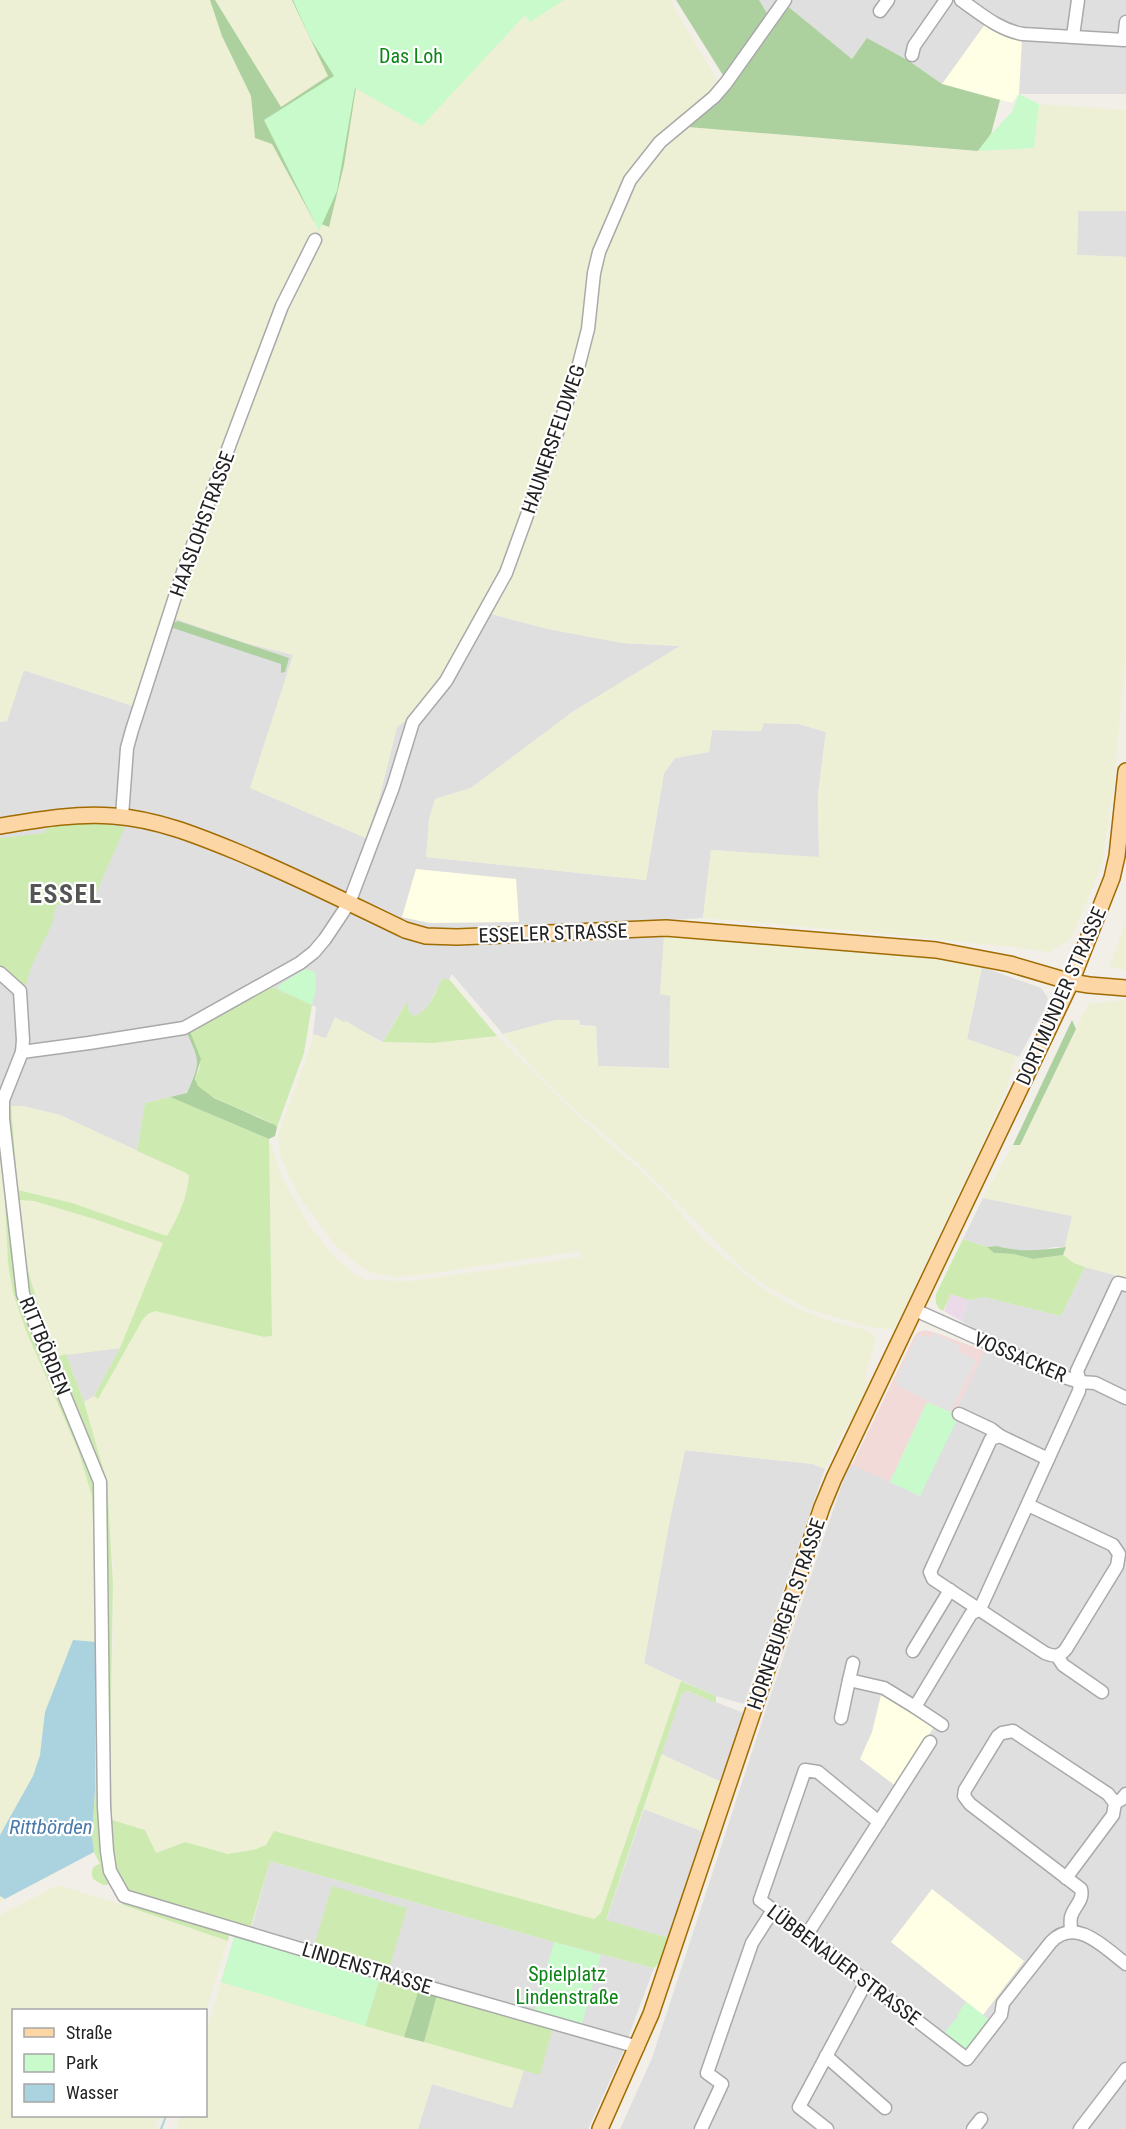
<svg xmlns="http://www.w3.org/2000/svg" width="1126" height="2129" font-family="'Roboto Condensed',sans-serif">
  <rect width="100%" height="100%" fill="#f2efe9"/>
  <g fill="#e0dfdf">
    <path d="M759,0H1126V94H1019L1012,103L942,84L909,61L867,39L852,59L785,4L768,15Z"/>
    <path d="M1078,211H1126V257L1077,255Z"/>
    <path d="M484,612L548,629L623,643L681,646L574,711L471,788L435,799L426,857L646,880L664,773L675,758L709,752L712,730L761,731L764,723L799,724L826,732L818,794L819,858L711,850L703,918L673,920L669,1068L598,1066L596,1026L580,1025L579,1020H556L503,1034L452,974L449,979H442L428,1006L421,1014L414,1016L409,1012L406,1002L383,1042L335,1018L326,1039L313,1034L316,1007L272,987L186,1031L197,1057L198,1066L187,1093L145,1103L137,1151L60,1115L22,1106H0V722L7,721L23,670L136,707L168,616L246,643L294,655L251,788L366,838L380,795L397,727L414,714Z"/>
    <path d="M982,967L1041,988L1048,998L1044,1010L1019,1057L967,1039Z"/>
    <path d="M983,1198L1073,1216L1066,1247H1053L1040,1251H1012L997,1246L987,1247L963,1239Z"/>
    <path d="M1085,1267L1126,1278V2129H620L652,2058L767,1706L849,1463L920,1496L954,1414L991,1338L961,1321L969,1300L984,1297L1061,1316Z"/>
    <path d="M120,1348L94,1396L84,1402L66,1354Z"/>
    <path d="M685,1450L813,1464L825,1469L744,1704L716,1696L644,1664L669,1524Z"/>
    <path d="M687,1691L744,1713L721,1782L661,1754L682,1693Z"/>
    <path d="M644,1809L704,1832L669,1938L606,1921Z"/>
    <path d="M270,1861L554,1942L654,1968L622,2054L588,2129H418L432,2084L512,2108L424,2042L221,1982L235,1934L252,1926Z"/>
  </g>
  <path fill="#f2dad9" d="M925,1330L937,1333L985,1351L954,1414L927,1402L890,1482L852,1465L914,1337L918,1332Z"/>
  <path fill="#ebdbe8" d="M951,1293L969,1300L961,1321L944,1311Z"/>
  <g fill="#ffffe5">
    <path d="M986,23L1022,38L1019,94L1012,103L942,84Z"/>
    <path d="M416,869L516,879L519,922L429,923L402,917Z"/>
    <path d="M882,1691L935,1725L897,1787L860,1759L872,1732Z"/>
    <path d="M932,1889L1024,1961L983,2015L891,1942Z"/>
  </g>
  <g fill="#eef0d5">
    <path d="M0,0H670L718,82V90L677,126L978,151L1034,148L1039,104L1126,110V211H1078L1077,255L1126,257V652L1114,784L1102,865L1072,937L1067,942L1049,952L1012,947L876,933L703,918L711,850L819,857L818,794L826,732L799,724L764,723L761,731L712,730L709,752L675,758L664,773L660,793L646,880L426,857L429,819L435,799L471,788L574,711L680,646L623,643L548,629L484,612L414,714L397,727L380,795L366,838L250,788L293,655L246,643L168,616L136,707L24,670L7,721L0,722Z"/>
    <path d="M1126,921V970L1109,967Z"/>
    <path d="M664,934L915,955L982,967L967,1039L1016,1056L1007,1087L986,1136L894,1330L865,1326L808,1309L760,1282L741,1267L641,1166L574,1109L538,1074L503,1034L556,1020H578L579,1026H596L597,1066L669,1069L670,996L660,994Z"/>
    <path d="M1126,1000V1278L1085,1267L1074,1263L1063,1255L1072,1216L983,1198L1013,1145H1020L1088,1004Z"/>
    <path d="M335,1017L344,1022L346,1021L381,1042L433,1043L497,1036L572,1111L638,1168L666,1196L706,1242L758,1285L790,1305L829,1321L866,1330L875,1336L876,1339L866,1373L868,1388L857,1412L843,1432L825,1469L813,1464L685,1450L669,1524L644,1663L681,1681L601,1913L597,1918L594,1919L370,1858L269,1841L263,1847L228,1854L185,1842L155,1853L145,1830L112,1820L110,1759L114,1580L106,1480L84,1402L94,1396L98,1399L143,1319L148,1314L156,1311L264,1337L272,1336L269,1139L283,1180L309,1225L332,1254L355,1275L366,1280L410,1281L581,1257L580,1251L420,1275L394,1277L373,1273L358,1265L334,1244L303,1202L291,1180L280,1155L278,1135L312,1042L313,1034L326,1038Z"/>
    <path d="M11,1106H22L60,1115L186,1173L189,1176L188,1190L179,1215L168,1236L72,1203L18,1190Z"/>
    <path d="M0,1123L8,1263L13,1293L26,1331L78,1450L92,1496L97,1647L95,1790L92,1837L94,1852L0,1902Z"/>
    <path d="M19,1199L34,1201L94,1219L164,1243L120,1348L58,1356L38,1304L22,1251Z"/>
    <path d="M661,1754L721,1782L704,1832L644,1809Z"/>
    <path d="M58,1885L123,1905L228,1941L206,2010L194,2007L192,2010H14V2116H159L155,2129H0V1915Z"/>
    <path d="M221,1982L524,2070L512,2108L432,2084L418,2129H176L180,2116H206V2032Z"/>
  </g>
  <g fill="#cdebb0">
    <path d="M97,823L125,827L93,900L89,903L56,905L52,924L31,967L24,992L0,967V838L45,833L47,827Z"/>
    <path d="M442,979H449L497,1036L433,1043L383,1042L407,1001L409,1012L414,1016C430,1011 435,992 442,979Z"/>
    <path d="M272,987L312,1005L304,1053L277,1127C262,1115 200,1097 196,1083C194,1077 200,1071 200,1065C200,1054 192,1040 189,1029Z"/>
    <path d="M170,1097L269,1139L272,1336L264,1337L155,1311L148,1314L143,1319L98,1399L94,1396L120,1348L163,1243L94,1219L34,1201L19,1200L22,1251L38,1304L58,1356L66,1354L84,1402L107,1482L113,1583L110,1763L112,1820L145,1830L156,1853L185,1842L228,1854L256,1849L266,1845L274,1831L594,1919L601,1913L681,1681L716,1696V1703L688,1691L682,1693L606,1920L669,1938L660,1962L654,1968L554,1942L270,1861L251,1926L231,1922L228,1941L123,1905L110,1883L107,1885H103L93,1879C90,1871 93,1865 100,1864L94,1852L92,1837L95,1790L97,1647L92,1496L78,1450L26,1331L13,1293L8,1263L0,1106H11L18,1190L72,1203L167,1236C178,1217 187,1199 189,1176L186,1173L137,1151L145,1103Z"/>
    <path d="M963,1239L987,1247L994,1253L1013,1254L1033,1259L1063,1255L1074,1263L1085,1267L1061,1316L984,1297L969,1300L951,1294L943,1311C936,1307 935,1302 936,1294Z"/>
    <path d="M332,1886L407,1908L389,1969L314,1946Z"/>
    <path d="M380,1978L419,1989L404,2037L365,2026Z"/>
    <path d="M437,1995L553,2027L540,2075L424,2042Z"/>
  </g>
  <g fill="#add19e">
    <path d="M210,0H215L281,107L328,76L292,0H322L359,68L344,165L329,227L314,221L272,144L255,138L251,96L222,36Z"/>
    <path d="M676,0H759L768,15L785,4L852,59L867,38L909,61L942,84L1000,100L991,134L978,151L676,126L726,80Z"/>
    <path d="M178,621L289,658L285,672L281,673V664L173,628L165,649L159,655L170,624Z"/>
    <path d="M1072,1020L1076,1029L1020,1145H1013Z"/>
    <path d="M189,1029L201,1059L195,1079L198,1086L214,1098L275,1125L277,1127L275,1136L269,1139L170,1097L187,1093C201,1060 200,1063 186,1031Z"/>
    <path d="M997,1246C1021,1253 1042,1250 1066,1247L1063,1255L1033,1259L1013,1254L994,1253L987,1247Z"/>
    <path d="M419,1989L437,1995L424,2042L404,2037Z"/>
  </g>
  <g fill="#c8facc">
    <path d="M293,0H564L530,22L525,15L422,126L355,88L337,191L319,231L264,120L334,76L310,38Z"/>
    <path d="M1019,94L1039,104L1034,148L978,151L991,134L1012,112Z"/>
    <path d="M305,969L315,972L316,988L312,1005L278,989L279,985Z"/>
    <path d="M927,1402L959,1416L920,1496L890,1482Z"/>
    <path d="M235,1934L380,1978L365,2026L221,1982Z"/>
    <path d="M554,1942L601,1955L581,2028L533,2015Z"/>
    <path d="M966,2002L991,2021L969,2049L963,2050L942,2036L958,2016L957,2015Z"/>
  </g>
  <path fill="#e2e2e2" d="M934,1333L960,1346L958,1351L976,1360L950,1412L898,1386L899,1383L895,1381L918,1335L922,1337L924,1335L931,1338Z"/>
  <path fill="#aad3df" d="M73,1640L96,1642L95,1790L92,1837L94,1852L5,1899L0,1896V1835L33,1776L40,1755L45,1712Z"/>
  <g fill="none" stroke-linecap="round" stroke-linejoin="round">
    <path stroke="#aad3df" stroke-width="2" d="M161,2129L166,2116"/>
    <defs>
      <g id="minor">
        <path d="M961,0C981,14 999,30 1023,34L1124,40L1126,22"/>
        <path d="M880,11L888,0"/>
        <path d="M1073,36L1078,0"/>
        <path d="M912,55L914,46L946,0"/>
        <path d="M122,816L127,748L132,730L183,572L231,441L282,306L315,240"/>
        <path d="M0,973L20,991L23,1040L22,1052L3,1100V1119L23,1294L100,1482L104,1807L107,1851L110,1871L124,1896L431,1988L638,2047"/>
        <path d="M22,1052L89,1043L184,1028L300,963L314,952L325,939L349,903L393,787L413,722L446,681L506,573L559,427L579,364L588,329L594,273L599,252L630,180L660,142L714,97L726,83L785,0"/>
        <path d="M915,1310L1064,1377L1080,1382L1095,1383L1126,1398"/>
        <path d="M959,1414L991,1429L1000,1436"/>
        <path d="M1028,1505L1113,1545L1119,1554L1117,1566L1066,1649C1060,1657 1054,1657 1045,1653L933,1579L930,1572L991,1439L1000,1436L1048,1459"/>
        <path d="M980,1609L1079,1391L1080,1382L1077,1371L1118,1283L1126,1285"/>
        <path d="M913,1651L950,1590"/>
        <path d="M1057,1656L1063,1665L1102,1692"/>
        <path d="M849,1680L853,1663"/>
        <path d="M841,1718L849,1680L884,1688L915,1707"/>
        <path d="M942,1725L915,1707L971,1614L980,1609"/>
        <path d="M879,1822L818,1772L805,1770L760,1900L967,2059L1001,2015L1003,2003L1051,1942C1076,1916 1105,1948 1126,1964"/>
        <path d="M1066,1878L1113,1815L1115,1803"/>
        <path d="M1071,1932C1071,1927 1070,1921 1071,1917C1074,1906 1084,1901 1081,1889L970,1804L964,1796L965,1790L998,1736L1002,1733L1013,1731L1108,1794L1115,1803L1122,1799L1126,1794"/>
        <path d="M806,1936L930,1742"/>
        <path d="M826,2056L885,2108"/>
        <path d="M701,2129L722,2084L707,2073L752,1943L773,1910"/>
        <path d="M827,2129L799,2107L866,1982"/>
        <path d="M973,2129L981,2119"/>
        <path d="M1080,2129L1126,2069"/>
      </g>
      <g id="major">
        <path d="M0,826C37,820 75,813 113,816C156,819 196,835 235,851C293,875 349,903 405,930L426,936L457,937L666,928L936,950L1010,964L1071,982L1089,985L1126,988"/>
        <path d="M600,2129L651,2014L822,1507L834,1478L1071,982L1112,878L1117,856L1126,771"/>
      </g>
    </defs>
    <use href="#minor" stroke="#a9a9a9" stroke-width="15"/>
    <use href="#major" stroke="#a06b00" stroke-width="18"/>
    <use href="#minor" stroke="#fff" stroke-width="12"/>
    <use href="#major" stroke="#fcd6a4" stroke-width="15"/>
  </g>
  <g text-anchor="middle" stroke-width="4.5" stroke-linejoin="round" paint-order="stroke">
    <g font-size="20" fill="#0c8416" stroke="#fff">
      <text x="411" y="63">Das Loh</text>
      <text x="567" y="1981">Spielplatz<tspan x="567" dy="23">Lindenstraße</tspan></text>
    </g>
    <g font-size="20" fill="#222" stroke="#fff">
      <text transform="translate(553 439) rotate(-71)" y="7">HAUNERSFELDWEG</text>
      <text transform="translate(202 524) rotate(-70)" y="7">HAASLOHSTRASSE</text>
      <text transform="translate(553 933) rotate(-2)" y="7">ESSELER STRASSE</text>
      <text transform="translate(1061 996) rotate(-66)" y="7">DORTMUNDER STRASSE</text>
      <text transform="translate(45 1346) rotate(68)" y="7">RITTBÖRDEN</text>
      <text transform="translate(1020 1357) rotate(23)" y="7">VOSSACKER</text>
      <text transform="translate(786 1614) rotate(-71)" y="7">HORNEBURGER STRASSE</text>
      <text transform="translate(844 1965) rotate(37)" y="7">LÜBBENAUER STRASSE</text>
      <text transform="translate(367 1968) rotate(17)" y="7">LINDENSTRASSE</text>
    </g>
    <g font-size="21" font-style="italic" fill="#4a7aab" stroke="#fff">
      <text x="51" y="1834">Rittbörden</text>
    </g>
    <g font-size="26" font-weight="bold" letter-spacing="1.5" fill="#555" stroke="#fff">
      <text x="66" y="903">ESSEL</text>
    </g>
  </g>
  <rect x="12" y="2009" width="195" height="108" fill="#ffffff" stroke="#a7a7a7" stroke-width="1.5"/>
  <rect x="24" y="2028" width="30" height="9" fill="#fcd6a4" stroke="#a7a7a7" stroke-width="1.5"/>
  <text x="66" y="2039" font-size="18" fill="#222222">Straße</text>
  <rect x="24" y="2054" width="30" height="18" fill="#c8facc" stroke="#a7a7a7" stroke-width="1.5"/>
  <text x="66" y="2069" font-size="18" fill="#222222">Park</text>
  <rect x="24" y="2084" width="30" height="18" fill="#aad3df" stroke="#a7a7a7" stroke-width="1.5"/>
  <text x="66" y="2099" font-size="18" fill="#222222">Wasser</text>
</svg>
